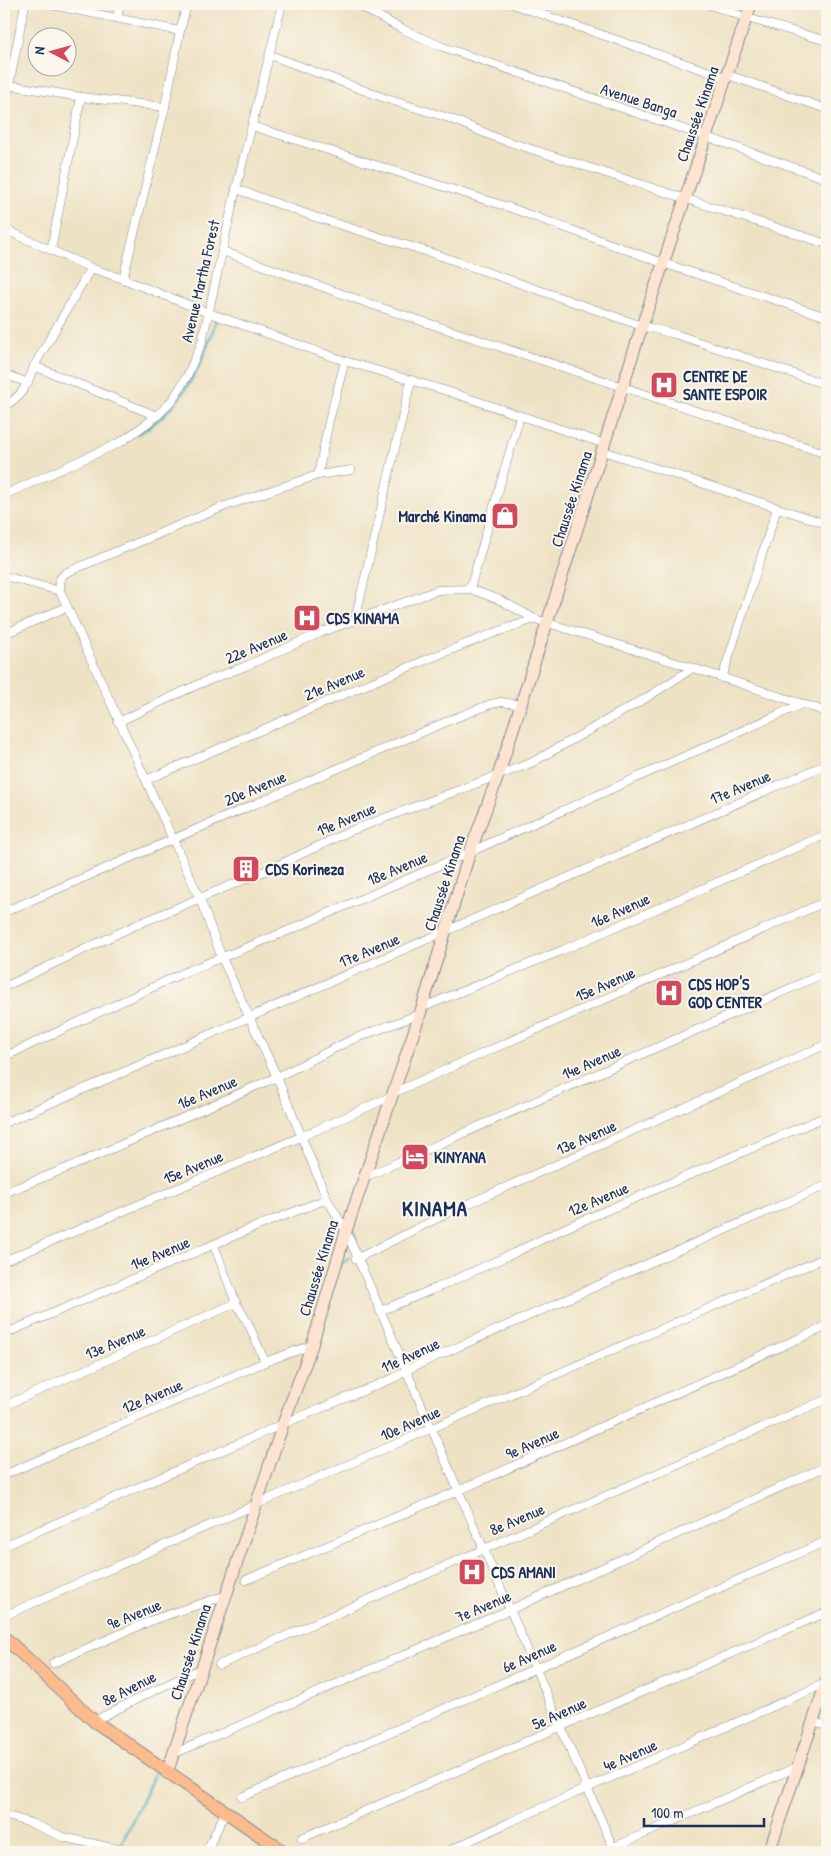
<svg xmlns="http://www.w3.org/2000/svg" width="831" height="1856" font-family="'Patrick Hand',sans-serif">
  <rect width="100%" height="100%" fill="#fbf7ec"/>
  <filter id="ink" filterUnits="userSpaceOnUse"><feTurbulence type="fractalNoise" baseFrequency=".02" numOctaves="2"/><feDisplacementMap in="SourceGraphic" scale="10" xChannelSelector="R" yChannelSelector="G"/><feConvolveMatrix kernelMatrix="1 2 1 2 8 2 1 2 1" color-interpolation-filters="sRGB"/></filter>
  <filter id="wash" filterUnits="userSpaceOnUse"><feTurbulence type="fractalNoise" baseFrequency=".0096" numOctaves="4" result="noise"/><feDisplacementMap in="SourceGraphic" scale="20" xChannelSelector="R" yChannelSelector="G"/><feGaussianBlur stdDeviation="1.12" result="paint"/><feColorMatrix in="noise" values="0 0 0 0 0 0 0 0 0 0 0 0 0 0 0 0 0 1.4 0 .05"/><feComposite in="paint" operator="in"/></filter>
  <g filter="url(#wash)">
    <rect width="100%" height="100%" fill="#eee2c4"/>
    <path fill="#f4cfde" d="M674,977L683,1001L664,1009L654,984Z"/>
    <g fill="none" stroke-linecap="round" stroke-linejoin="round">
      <g stroke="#47aec6" stroke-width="2.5">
        <path d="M138,434C181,410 204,363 217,317"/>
        <path d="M352,1226L359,1252"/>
        <path d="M340,1265L349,1258"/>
        <path d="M119,1849L156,1771"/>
      </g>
    </g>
  </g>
  <g filter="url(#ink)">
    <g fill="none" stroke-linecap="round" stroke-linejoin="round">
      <defs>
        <g id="street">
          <path d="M47,4L180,31"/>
          <path d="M356,4L402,29L443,47L707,137L827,179"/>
          <path d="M512,4L727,78"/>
          <path d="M708,4L747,18L827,41"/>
          <path d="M117,18L120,4"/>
          <path d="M270,55L387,99L449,118L497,138L827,244"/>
          <path d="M728,75L827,109"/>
          <path d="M9,85L81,97L165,107"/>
          <path d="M4,111L25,4"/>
          <path d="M252,126L508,207L663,263L827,317"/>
          <path d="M236,189L315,217L438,255L642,326L675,334L827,385"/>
          <path d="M4,229L91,268L123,279L209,313L345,361L447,391L605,444"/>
          <path d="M51,250L81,97"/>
          <path d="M222,251L373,305L827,454"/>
          <path d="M123,279L165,107L180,31L187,4"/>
          <path d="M34,366L157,416"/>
          <path d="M4,374L28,383"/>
          <path d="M4,406C22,397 28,384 34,366L91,268"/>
          <path d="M603,451L827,524"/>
          <path d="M351,470L318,475L225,506L65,573L60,579V591L200,899L222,958L277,1077L327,1199L346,1231L615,1852"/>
          <path d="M318,475L329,421L345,361"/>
          <path d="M4,495L121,442L157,416L173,399L187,376L202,342L236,189L282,4"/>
          <path d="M4,576L60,591"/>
          <path d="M470,589L520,416"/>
          <path d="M355,620L411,380"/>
          <path d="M4,634L67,607"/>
          <path d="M722,678L777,508"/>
          <path d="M118,722L199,684L246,666L322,632L438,590L470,589L500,600L535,619L693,668L827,712"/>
          <path d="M146,780C226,746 306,710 387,676C436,656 484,635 535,619"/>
          <path d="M4,912L455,718L491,704L501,702L521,705"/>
          <path d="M4,987L136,925L272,868L350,831L531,763L646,698L693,668"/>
          <path d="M421,1008L563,950L827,834"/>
          <path d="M4,1057L185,972L285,932L470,852L802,704"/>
          <path d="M393,1093L827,901"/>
          <path d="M4,1123L138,1066L827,764"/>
          <path d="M365,1177L827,972"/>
          <path d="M4,1193L72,1166L277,1077L353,1039L420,1014"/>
          <path d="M214,1245L236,1303L249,1325L265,1362"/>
          <path d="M356,1259L450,1212L827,1044"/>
          <path d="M4,1261L303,1136L392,1096"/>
          <path d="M380,1311L441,1286L514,1253L563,1229L827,1116"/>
          <path d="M4,1334L250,1229L327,1199"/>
          <path d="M4,1406L236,1303"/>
          <path d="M4,1475L265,1362L312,1345"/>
          <path d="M4,1546L283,1424L394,1378L410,1368L827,1185"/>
          <path d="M246,1580L460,1490L827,1326"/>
          <path d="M4,1616L264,1501L827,1257"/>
          <path d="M53,1663L155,1619L227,1595"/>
          <path d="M219,1665L827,1399"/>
          <path d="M94,1721L147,1694L202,1668"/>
          <path d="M813,1722L827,1726"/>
          <path d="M173,1754L514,1608L827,1466"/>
          <path d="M242,1797L827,1541"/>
          <path d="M4,1815L31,1823L63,1837L117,1849"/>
          <path d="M302,1838L827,1612"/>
          <path d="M206,1852L226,1811"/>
          <path d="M446,1852L512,1821L826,1683"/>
          <path d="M603,1852L799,1766"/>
        </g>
        <g id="secondary">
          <path d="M167,1773L283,1424L312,1345L346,1231L420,1014L470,852L498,776L642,326L751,4"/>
          <path d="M769,1852L827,1680"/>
        </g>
        <path id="primary" d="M4,1637L94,1721L284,1852"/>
      </defs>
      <use href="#street" stroke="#848891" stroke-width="9"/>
      <use href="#secondary" stroke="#848891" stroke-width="13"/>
      <use href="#primary" stroke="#848891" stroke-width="14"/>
      <use href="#street" stroke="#fff" stroke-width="8"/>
      <use href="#secondary" stroke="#fde4d1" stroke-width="11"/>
      <use href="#primary" stroke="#fbbb8d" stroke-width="12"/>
    </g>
  </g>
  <defs>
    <symbol id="hospital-square" viewBox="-11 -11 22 22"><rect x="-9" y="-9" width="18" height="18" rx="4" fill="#d1495b" stroke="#fbf7ec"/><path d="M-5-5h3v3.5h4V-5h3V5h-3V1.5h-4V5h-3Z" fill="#fff"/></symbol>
    <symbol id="shop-square" viewBox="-11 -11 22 22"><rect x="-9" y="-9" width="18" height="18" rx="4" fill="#d1495b" stroke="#fbf7ec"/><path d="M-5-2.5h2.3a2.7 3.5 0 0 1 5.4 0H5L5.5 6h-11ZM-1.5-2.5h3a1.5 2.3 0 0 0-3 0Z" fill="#fff"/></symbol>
    <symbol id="building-square" viewBox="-11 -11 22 22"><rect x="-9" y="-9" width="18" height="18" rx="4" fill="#d1495b" stroke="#fbf7ec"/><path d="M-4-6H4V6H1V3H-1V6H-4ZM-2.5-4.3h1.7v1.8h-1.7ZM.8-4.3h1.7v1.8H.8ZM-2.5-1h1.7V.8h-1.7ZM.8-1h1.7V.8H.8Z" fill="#fff"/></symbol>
    <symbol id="hotel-square" viewBox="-11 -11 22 22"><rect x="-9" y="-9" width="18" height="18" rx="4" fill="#d1495b" stroke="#fbf7ec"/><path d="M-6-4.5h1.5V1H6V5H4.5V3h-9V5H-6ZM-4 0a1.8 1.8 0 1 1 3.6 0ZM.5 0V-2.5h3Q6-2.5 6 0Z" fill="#fff"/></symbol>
  </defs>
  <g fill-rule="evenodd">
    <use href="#hospital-square" x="648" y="369" width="32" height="32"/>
    <use href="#shop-square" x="489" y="500" width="32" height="32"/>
    <use href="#hospital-square" x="291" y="602" width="32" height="32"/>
    <use href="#building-square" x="230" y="853" width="32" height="32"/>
    <use href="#hospital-square" x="653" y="977" width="32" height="32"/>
    <use href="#hotel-square" x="399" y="1141" width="32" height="32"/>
    <use href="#hospital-square" x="456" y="1556" width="32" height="32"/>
  </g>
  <g text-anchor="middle" stroke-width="4" stroke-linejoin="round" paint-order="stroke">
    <g font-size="16" fill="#1b2f5e" stroke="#fbf7ec">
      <text transform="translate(639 100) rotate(18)" y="6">Avenue Banga</text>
      <text transform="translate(697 114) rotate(-71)" y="6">Chaussée Kinama</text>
      <text transform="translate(200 281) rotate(-77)" y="6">Avenue Martha Forest</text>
      <text transform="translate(571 499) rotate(-72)" y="6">Chaussée Kinama</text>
      <text transform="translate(256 646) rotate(-23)" y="6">22e Avenue</text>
      <text transform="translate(334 683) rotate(-23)" y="6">21e Avenue</text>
      <text transform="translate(740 787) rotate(-23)" y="6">17e Avenue</text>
      <text transform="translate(255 788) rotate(-23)" y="6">20e Avenue</text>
      <text transform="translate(346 819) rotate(-23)" y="6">19e Avenue</text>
      <text transform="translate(397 868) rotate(-23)" y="6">18e Avenue</text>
      <text transform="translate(444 883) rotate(-72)" y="6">Chaussée Kinama</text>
      <text transform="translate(620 910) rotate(-24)" y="6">16e Avenue</text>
      <text transform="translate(369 950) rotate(-23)" y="6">17e Avenue</text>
      <text transform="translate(605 984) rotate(-24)" y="6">15e Avenue</text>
      <text transform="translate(591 1062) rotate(-24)" y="6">14e Avenue</text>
      <text transform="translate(207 1092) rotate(-23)" y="6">16e Avenue</text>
      <text transform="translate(586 1137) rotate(-24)" y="6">13e Avenue</text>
      <text transform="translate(193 1167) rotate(-23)" y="6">15e Avenue</text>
      <text transform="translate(598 1199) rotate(-23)" y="6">12e Avenue</text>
      <text transform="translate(160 1253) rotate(-23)" y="6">14e Avenue</text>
      <text transform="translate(318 1268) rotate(-73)" y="6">Chaussée Kinama</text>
      <text transform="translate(115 1342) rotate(-23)" y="6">13e Avenue</text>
      <text transform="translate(410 1355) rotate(-25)" y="6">11e Avenue</text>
      <text transform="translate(152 1396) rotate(-23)" y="6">12e Avenue</text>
      <text transform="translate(410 1423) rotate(-24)" y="6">10e Avenue</text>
      <text transform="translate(532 1443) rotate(-24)" y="6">9e Avenue</text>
      <text transform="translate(517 1519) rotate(-23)" y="6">8e Avenue</text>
      <text transform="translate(483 1606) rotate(-23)" y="6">7e Avenue</text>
      <text transform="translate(134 1614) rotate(-22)" y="6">9e Avenue</text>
      <text transform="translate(190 1652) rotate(-72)" y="6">Chaussée Kinama</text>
      <text transform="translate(529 1656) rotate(-24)" y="6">6e Avenue</text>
      <text transform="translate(129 1688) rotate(-27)" y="6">8e Avenue</text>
      <text transform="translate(559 1713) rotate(-24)" y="6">5e Avenue</text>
      <text transform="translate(630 1755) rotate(-24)" y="6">4e Avenue</text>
    </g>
    <g font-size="16" font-weight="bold" fill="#1b2f5e" stroke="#fbf7ec" text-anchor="start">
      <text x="683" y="382">CENTRE DE<tspan x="683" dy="18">SANTE ESPOIR</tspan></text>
      <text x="486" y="522" text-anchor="end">Marché Kinama</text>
      <text x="326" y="624">CDS KINAMA</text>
      <text x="265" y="875">CDS Korineza</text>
      <text x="688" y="990">CDS HOP'S<tspan x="688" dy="18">GOD CENTER</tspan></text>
      <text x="434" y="1163">KINYANA</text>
      <text x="491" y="1578">CDS AMANI</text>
    </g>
    <g font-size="21" font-weight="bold" letter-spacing="1" fill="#1b2f5e" stroke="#fbf7ec">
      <text x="435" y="1216">KINAMA</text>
    </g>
  </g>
  <rect width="831" height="1856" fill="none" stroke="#fbf7ec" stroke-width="20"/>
  <g transform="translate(52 52) rotate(276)"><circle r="24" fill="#fbf7ec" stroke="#a1a7b3"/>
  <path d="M0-4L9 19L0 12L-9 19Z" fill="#d1495b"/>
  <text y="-8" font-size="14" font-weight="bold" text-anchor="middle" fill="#1b2f5e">N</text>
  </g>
  <path d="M644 1818v8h120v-8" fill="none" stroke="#1b2f5e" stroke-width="2.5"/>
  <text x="651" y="1818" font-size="15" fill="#1b2f5e" stroke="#fbf7ec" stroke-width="4" paint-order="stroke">100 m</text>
</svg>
